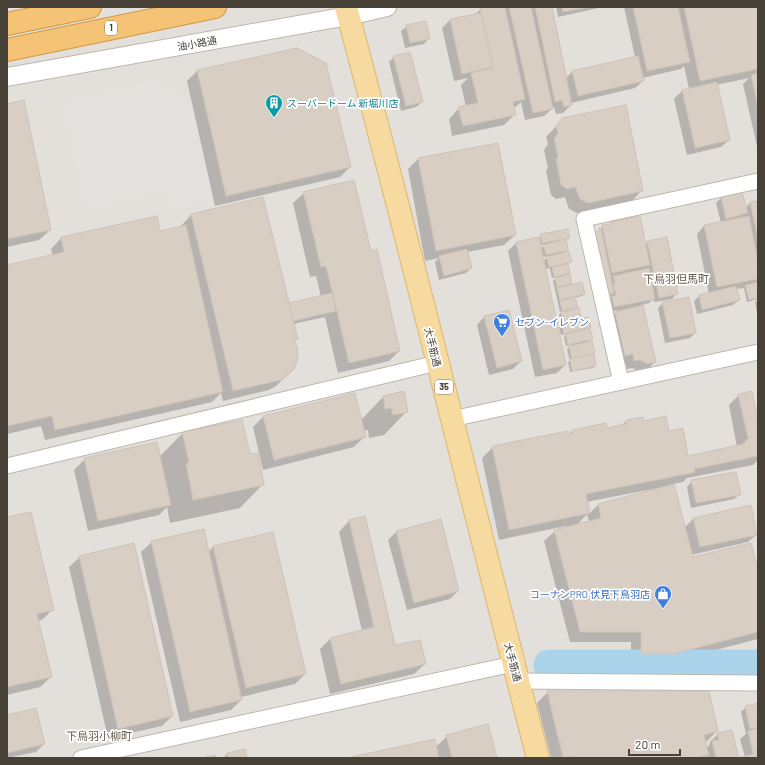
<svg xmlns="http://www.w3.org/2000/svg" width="765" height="765" font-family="Barlow,'Noto Sans JP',sans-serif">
  <rect width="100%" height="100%" fill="#f4f0ea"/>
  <rect fill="#e3dfdb" x="7" y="7" width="751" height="751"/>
  <path fill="#e3e0de" d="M153,79L192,100L216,201L170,212L166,193L85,212L59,101Z"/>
  <g fill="#0003" fill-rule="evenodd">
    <path d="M488,7H551L566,78L572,72L635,57L624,7H758V151L743,84L749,78L716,85L729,140L721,147L687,155L674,99L682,91L689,89L684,66L681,69L642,78L643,81L635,88L571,103V105L563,113L556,114L554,107L553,108L544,116L525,120L521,102L513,109L515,114L504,125L452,136L449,119L459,108L466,107L461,85L468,78L454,81L442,28L450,20L474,15L481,9Z"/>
    <path d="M556,7H603L558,17Z"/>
    <path d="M407,26L429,38L424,44L405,48L401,31Z"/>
    <path d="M394,57L422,102L416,107L401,111L389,62Z"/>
    <path d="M197,71L350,167L340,177L215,206L187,81Z"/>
    <path d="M7,105L50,230L39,240L7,247Z"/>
    <path d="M563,119L642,190L632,201L577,213L569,209L565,197L556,199L551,195L546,171L548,168L544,150L548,144L546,137Z"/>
    <path d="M497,144L515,235L504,245L467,252L471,268L466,273L439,280L435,262L439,258L425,261L408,169L418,159Z"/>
    <path d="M304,193L370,252L399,351L389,361L338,373L325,317L293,324L297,339L294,342L287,375L276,386L269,390L223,401L221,393L212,402L45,440L41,426L7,434V266L53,256L51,249L61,238L159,232L181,227V226L191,215L288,304L321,297L316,276L310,277L293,203Z"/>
    <path d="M721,198L745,208L750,203L758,202V299L747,302L744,288L736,289L739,300L733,305L697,314L694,301L699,296L709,294L697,234L704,226L721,223L716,203Z"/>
    <path d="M611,223L645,245L648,242L677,293L672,299L654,302L653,299L649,303L642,305L655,362L647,370L639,371L632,368L627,369L625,362L617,363L608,320L618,310L609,312L596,233L603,226L608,225Z"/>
    <path d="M541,235L569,237L565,240L567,250L563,254L571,262L567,264L569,273L565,277L569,275L572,286L584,294L582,296L574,298L576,306L572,311L580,317L576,321L590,327L586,330L591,338L587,343L594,353L593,354L595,366L593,368L570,372L568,362L570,361L567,349L571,345L566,346L564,337L568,334L561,335L559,327L562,325L559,315L563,311L560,312L553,281L557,277L552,278L550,268L545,269L565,365L557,373L535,377L508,251L516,243L539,238ZM545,244L541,249L540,245ZM549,256L543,261L542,257Z"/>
    <path d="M758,300V319L755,302Z"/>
    <path d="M663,303L695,333L690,338L665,343L658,308Z"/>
    <path d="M484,317L521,361L513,369L489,375L477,325Z"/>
    <path d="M354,394L361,420L383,397L407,411L384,435L369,438L368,430L364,431L365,436L354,447L263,470L253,427L263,417Z"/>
    <path d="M739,395L758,428V460L753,465L687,478L683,482L673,484L684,528L694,518L756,535L748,542L691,555L692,559L758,574V639L662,664H631V642H570L544,541L555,531L566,528V526L499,540L482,458L493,447L568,435L572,431L607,429L621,426L626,421L643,422L668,432L687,457L737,447L729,405ZM658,488V489L598,505L589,514L586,502ZM587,514L589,522L577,525Z"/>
    <path d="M183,433L249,456L263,484L240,508L170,523L167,507L159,515L88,531L74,470L85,459L159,457Z"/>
    <path d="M692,481L740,494L734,499L691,508L687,487Z"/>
    <path d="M364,517L395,646L425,664L414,674L330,694L320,649L330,639L362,631L339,532L349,521Z"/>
    <path d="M7,518L52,610L42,620L38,621L51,677L40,687L7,695Z"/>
    <path d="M396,532L458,591L450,599L407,610L388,540Z"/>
    <path d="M152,542L208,552L213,547L305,674L295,684L241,697V700L231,710L180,722L141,552Z"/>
    <path d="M80,557L172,716L162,726L108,738L69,567Z"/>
    <path d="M548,692L717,731L707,741L705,742L706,749L710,744V742L718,734L738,758H707L706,756L704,758H565L551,701H549L563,758H551L537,703Z"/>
    <path d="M758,704V758H741L745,757L740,739L746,734L741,712L746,707Z"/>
    <path d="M7,716L44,744L36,752L7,758Z"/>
    <path d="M447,736L496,758H352L436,747Z"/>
    <path d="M245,750L246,758H223L227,754Z"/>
  </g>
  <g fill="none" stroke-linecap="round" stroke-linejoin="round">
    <path stroke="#abd4ec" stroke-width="31" d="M549,665H758"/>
  </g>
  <g fill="#d8cec3" stroke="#cfc3b4">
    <path d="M483,7H505L525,99L513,102L516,115L463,126L458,107L478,103L471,73L493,68L480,8Z"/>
    <path d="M509,7H531L553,109L533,113Z"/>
    <path d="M535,7H552L572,105L564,107L562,100L555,102Z"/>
    <path d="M562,7H589L563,12Z"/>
    <path d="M633,7H678L690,62L647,71Z"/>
    <path d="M684,7H758V69L700,81Z"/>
    <path d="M481,13L493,67L462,74L450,19Z"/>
    <path d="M426,21L430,39L410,43L406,25Z"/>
    <path d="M297,48L326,63L351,167L226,196L197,70Z"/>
    <path d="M410,52L423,102L406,106L393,56Z"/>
    <path d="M638,56L644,81L578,96L572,71Z"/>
    <path d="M758,73V108L751,75Z"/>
    <path d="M717,82L730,140L695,148L682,90Z"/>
    <path d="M24,100L51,230L7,239V104Z"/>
    <path d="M626,105L643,191L588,203L580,199L575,187L567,189L561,185L556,159L558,157L554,139L558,133L556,126L562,118Z"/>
    <path d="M498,143L516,235L436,251L418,158Z"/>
    <path d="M354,180L371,251L377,249L400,351L349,363L326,266L321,267L303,192Z"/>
    <path d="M742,192L748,213L726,219L721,197Z"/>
    <path d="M263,197L298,339L294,340L297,347L298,355L297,362L294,369L288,375L281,380L233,391L191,214Z"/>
    <path d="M758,201V239L750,202Z"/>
    <path d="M157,216L160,231L186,225L223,392L55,430L52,416L7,426V265L64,252L61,237Z"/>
    <path d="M640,216L650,265L612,273L602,225L611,224L610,222Z"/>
    <path d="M749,216L758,262V279L717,287L704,225Z"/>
    <path d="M599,228H601L614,293L610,294L611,299L607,300L593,233L599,231Z"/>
    <path d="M568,229L570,238L542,243L540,234Z"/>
    <path d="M539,237L566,365L543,370L516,242Z"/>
    <path d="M667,237L678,294L659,298L647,241Z"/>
    <path d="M566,239L568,250L546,255L543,245Z"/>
    <path d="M467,249L472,268L444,276L439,256Z"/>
    <path d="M569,251L572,262L549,267L546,257Z"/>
    <path d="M568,264L570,273L554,277L552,267Z"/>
    <path d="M649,268L655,299L614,307L612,296L616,295L613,284L615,283L613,276Z"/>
    <path d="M570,274L572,284L557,287L555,278Z"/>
    <path d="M582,282L585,294L560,300L557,288Z"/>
    <path d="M758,282V298L749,300L745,285Z"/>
    <path d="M736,286L740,300L702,310L699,295Z"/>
    <path d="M332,293L336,311L293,321L289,303Z"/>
    <path d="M575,297L578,307L562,311L560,301Z"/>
    <path d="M689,297L696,333L670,338L662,302Z"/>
    <path d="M643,305L656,362L647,364L640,360L634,361L633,354L625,356L615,312Z"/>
    <path d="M579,308L581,317L563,322L561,312Z"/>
    <path d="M509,310L522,361L497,368L484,316Z"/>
    <path d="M588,317L591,327L564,334L561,324Z"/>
    <path d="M590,328L593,339L568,345L566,334Z"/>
    <path d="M592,341L595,353L572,359L569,346Z"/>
    <path d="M594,354L596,366L572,371L570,359Z"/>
    <path d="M404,391L408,412L393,415L391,408L385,409L383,396Z"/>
    <path d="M752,391L758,423V456L694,469L695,472L692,473L586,494L590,513L509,530L492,446L568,431V434H572V430L606,423L607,428L626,424V420L643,417L644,421L666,416L669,431L683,428L688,456L743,444L748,438L738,394Z"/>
    <path d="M355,393L366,437L274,460L263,416Z"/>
    <path d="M242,420L250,454L258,453L264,485L193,500L186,464L189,463L182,432Z"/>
    <path d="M157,442L171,505L98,521L84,458Z"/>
    <path d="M736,472L741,495L696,503L691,480Z"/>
    <path d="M674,484L693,557L751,543L758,570V632L673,654H641V632H580L554,530L601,518L598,504Z"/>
    <path d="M751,505L757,535L700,547L693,518Z"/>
    <path d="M31,512L54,610L37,614L52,677L7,687V517Z"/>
    <path d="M365,516L395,645L420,640L426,664L341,684L330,638L374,627L349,520Z"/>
    <path d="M441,519L459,591L414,603L396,531Z"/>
    <path d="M204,529L242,700L190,712L151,541Z"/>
    <path d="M273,532L306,674L246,688L213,546Z"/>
    <path d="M134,543L173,716L118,729L79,556Z"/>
    <path d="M547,691H709L718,731L704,735L709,755L694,758H574V756L564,758Z"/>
    <path d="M758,703V727L750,729L745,706Z"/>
    <path d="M36,708L45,744L7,753V715Z"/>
    <path d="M488,724L497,758H452L446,735Z"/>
    <path d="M758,728V758H716L712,741L719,740L717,733L732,730L739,758L753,754L748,731Z"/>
    <path d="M435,739L439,758H347Z"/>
    <path d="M245,749L247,758H228L227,753Z"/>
    <path d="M215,755L216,758H201Z"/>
  </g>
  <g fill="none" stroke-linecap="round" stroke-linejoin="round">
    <defs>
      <g id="minor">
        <path d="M621,382L584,219L758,181"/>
        <path d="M452,419L758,352"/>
        <path d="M7,466L437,363"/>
        <path d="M518,681L758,683"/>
        <path d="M81,758L513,664"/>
      </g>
      <path id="tertiary" d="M7,77L348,16L387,7"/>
      <path id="primary" d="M346,7C413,256 473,508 538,758"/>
      <g id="motorway">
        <path d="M7,24L90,7"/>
        <path d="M7,50L215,7"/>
      </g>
    </defs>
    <use href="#minor" stroke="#bfb7ad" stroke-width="17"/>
    <use href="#tertiary" stroke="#bfb7ad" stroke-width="20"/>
    <use href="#primary" stroke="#dcb670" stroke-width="24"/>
    <use href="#motorway" stroke="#d39845" stroke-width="24"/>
    <use href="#minor" stroke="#fff" stroke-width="15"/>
    <use href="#tertiary" stroke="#fff" stroke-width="18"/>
    <use href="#primary" stroke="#f7da9f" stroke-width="22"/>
    <use href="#motorway" stroke="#f4c375" stroke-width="22"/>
  </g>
  <defs>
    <symbol id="building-pin" viewBox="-11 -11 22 30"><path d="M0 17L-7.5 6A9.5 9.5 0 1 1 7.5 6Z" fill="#0f9aa8" stroke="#fff"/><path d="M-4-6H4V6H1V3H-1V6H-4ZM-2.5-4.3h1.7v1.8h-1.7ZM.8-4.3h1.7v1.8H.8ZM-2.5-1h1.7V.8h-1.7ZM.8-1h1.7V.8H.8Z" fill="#fff"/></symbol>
    <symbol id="supermarket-pin" viewBox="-11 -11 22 30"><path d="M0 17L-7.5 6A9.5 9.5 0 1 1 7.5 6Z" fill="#3f7fe0" stroke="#fff"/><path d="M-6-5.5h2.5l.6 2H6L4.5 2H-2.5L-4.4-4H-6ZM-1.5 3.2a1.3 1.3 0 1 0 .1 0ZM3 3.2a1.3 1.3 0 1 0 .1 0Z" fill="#fff"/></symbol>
    <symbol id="shop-pin" viewBox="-11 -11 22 30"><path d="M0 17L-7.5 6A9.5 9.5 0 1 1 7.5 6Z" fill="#3f7fe0" stroke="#fff"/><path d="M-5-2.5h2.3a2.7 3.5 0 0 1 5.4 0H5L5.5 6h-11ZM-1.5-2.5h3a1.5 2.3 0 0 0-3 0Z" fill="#fff"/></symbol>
  </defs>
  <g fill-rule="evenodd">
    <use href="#building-pin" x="264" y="93" width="20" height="27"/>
    <use href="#supermarket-pin" x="492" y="312" width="20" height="27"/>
    <use href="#shop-pin" x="653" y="584" width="20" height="27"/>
  </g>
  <g text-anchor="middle" stroke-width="3.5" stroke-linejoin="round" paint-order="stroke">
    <g fill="#fff" stroke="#7e7a74" stroke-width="1">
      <rect x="105" y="21" width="12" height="14" rx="3"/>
      <rect x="435" y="380" width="18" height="14" rx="3"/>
    </g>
    <g font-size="9" font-weight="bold" fill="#474138">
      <text x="111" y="31">1</text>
      <text x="444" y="390">35</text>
    </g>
    <g font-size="10" fill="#474138" stroke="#fff">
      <text transform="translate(197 43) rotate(-10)" y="4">油小路通</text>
      <text transform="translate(433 347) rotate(76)" y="4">大手筋通</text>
      <text transform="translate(513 662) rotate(75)" y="4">大手筋通</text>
    </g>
    <g font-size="10" fill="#0d838f" stroke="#fff" text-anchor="start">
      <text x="287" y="107">スーパードーム 新堀川店</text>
    </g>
    <g font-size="10" fill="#366cbe" stroke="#fff" text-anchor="start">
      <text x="515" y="326">セブン-イレブン</text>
      <text x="650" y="598" text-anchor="end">コーナンPRO 伏見下鳥羽店</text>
    </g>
    <g font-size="11" fill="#695e50" stroke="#fff">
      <text x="676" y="283">下鳥羽但馬町</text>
      <text x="99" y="740">下鳥羽小柳町</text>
    </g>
  </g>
  <rect width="765" height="765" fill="none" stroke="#474138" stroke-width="16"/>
  <path d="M629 749v6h51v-6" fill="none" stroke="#474138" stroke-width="2"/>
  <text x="635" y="749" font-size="12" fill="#474138" stroke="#ffffff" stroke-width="3" paint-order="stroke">20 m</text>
</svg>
